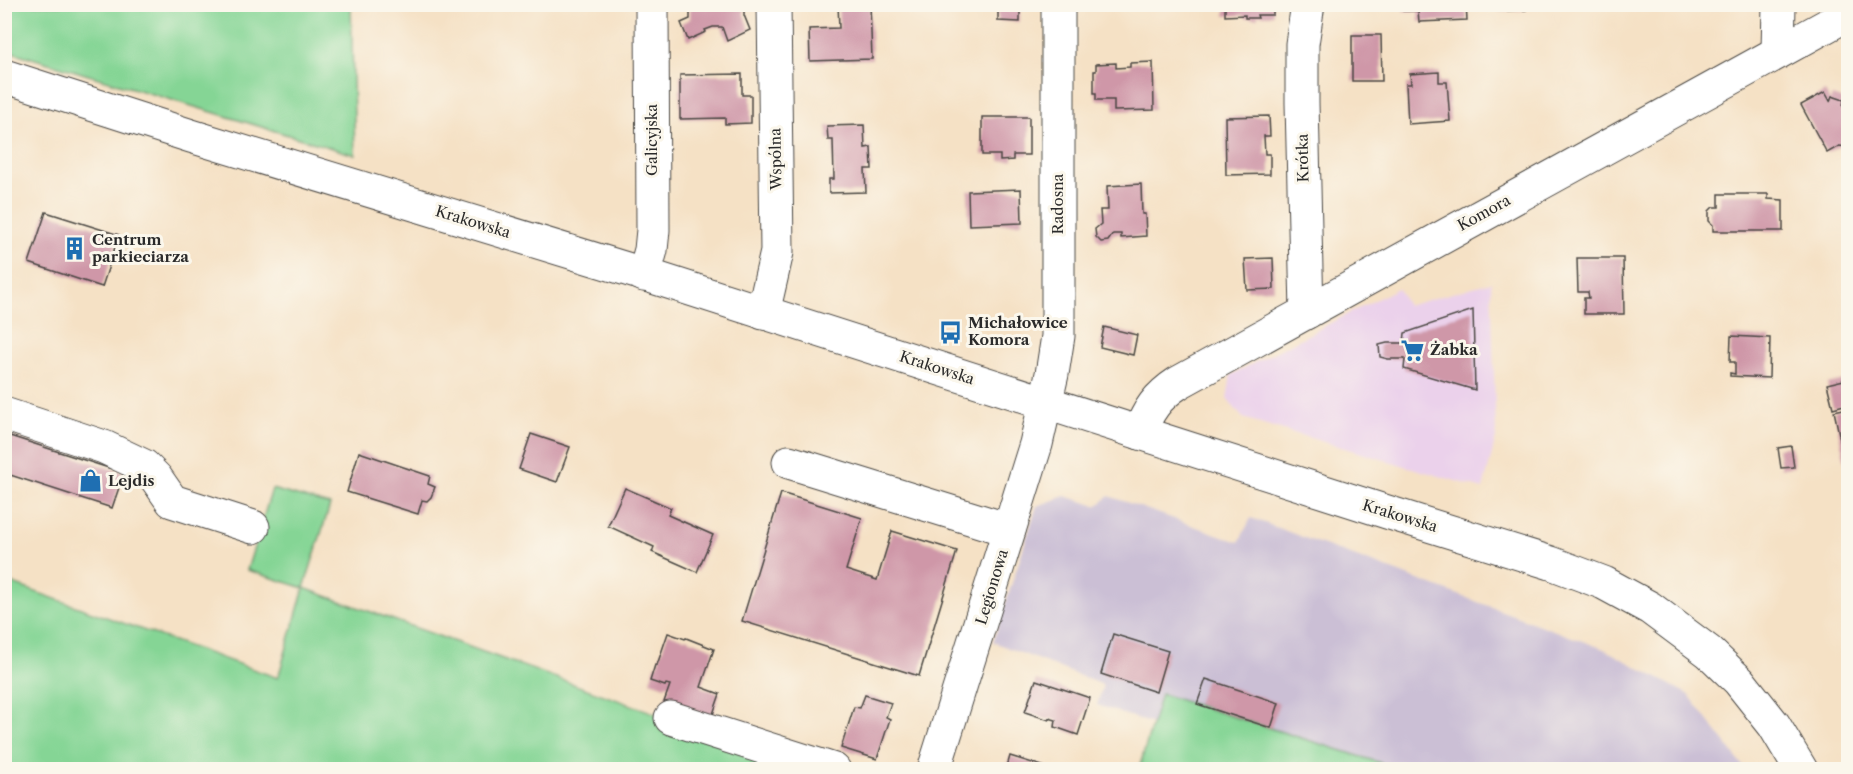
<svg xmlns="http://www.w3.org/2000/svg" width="1853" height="774" font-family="'Libre Caslon Text',serif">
  <rect width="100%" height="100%" fill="#fbf7ec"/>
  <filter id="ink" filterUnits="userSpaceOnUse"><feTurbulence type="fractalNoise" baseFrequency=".0167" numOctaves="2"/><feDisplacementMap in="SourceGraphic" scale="12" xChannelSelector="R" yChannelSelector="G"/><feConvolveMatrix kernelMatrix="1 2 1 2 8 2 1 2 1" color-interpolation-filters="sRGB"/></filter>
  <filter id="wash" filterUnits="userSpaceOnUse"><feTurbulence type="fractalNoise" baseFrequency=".008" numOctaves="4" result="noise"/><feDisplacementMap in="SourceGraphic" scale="24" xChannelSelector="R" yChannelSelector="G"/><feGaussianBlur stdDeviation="1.35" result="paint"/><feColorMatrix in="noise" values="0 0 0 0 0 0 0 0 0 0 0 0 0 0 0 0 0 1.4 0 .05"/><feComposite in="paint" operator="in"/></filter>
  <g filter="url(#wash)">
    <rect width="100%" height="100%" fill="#f5e1c5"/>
    <path fill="#ebd1eb" d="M1491,282L1496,437L1483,489L1243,418L1227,399L1231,375L1398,288L1407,306Z"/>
    <path fill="#cbbfd5" d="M1065,496L1097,506L1109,496L1239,542L1251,518L1604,649L1689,695L1745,769H1400L1161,695L1153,724L1097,705L1103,685L993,642L1037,506Z"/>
    <g fill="#85d595" stroke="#588060" stroke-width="1.5">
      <path d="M4,5H351L355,155L5,50Z"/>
      <path d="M272,489L330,505L304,588L811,769L5,770V581L278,678L304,588L247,570Z"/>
      <path d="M1161,694L1400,769H1139Z"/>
    </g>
    <g id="blocks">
      <g fill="#cf97a8">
        <path d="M690,4H744V15L750,30L727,41L722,27H713L705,30L706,32L688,40L681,23L690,19Z"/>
        <path d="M838,4H870L872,59L810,61L809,29L839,28Z"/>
        <path d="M1225,4H1273V15H1257L1258,18H1245V15L1225,16Z"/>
        <path d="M1403,4H1466L1467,20L1419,22L1418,11H1403Z"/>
        <path d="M1497,4H1526V10L1497,11Z"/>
        <path d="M998,9L1020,10V22L998,21Z"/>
        <path d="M1352,35H1381L1382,81H1352Z"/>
        <path d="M1153,62L1154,110L1114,111V100H1096V93H1094V71H1096V64L1116,63V68L1130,67V63Z"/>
        <path d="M1439,72V82H1447L1450,121L1408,124L1406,84H1411L1410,74Z"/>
        <path d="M742,74V95H751V123L725,124V118L680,119V75Z"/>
        <path d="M1825,92L1830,101L1832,96L1844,100L1843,106L1848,103V147L1839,146L1827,153L1801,105Z"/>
        <path d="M1269,116L1270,136H1264L1265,154H1270V174L1226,175L1225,117Z"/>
        <path d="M982,117H1029V155H1013V160L1000,161V155H982Z"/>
        <path d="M864,125L865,148L871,147L872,169H865L866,192L829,193V179H834L833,140H828L827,126Z"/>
        <path d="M1141,184L1142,214H1145L1146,236L1121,238V234H1113L1108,241L1101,242L1096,237L1095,229L1101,224L1100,210H1108L1107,186Z"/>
        <path d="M1021,189L1022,223L969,225L968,191Z"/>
        <path d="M1719,194H1768V199L1783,200V231H1713V225L1709,221V211L1713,207H1719Z"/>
        <path d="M46,212L119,235L102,287L29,263Z"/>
        <path d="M1273,258L1274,289L1247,290L1245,259Z"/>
        <path d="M1577,258H1623L1624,314H1584V298H1589L1588,292H1578Z"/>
        <path d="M1473,310L1475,390L1404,369L1405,359H1388L1380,357L1379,345L1387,343H1404L1405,333Z"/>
        <path d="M1104,327L1137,335L1133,355L1100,347Z"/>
        <path d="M1731,336L1770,338L1769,378L1730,376V373L1735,374V362H1730Z"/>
        <path d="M1848,379V404L1833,408L1827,384Z"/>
        <path d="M1848,408V466L1846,467L1834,411Z"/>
        <path d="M531,434L570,447L557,482L519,469Z"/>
        <path d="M10,436L124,473L112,508L4,473V454Z"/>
        <path d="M1791,446L1794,467L1781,468L1778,448Z"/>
        <path d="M359,452L430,476L428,484L435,487L431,497L427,501L422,500L418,514L347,492Z"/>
        <path d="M625,488L671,508L668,515L713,535L697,572L652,552L654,547L608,526Z"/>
        <path d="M781,493L862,518L846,570L877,580L892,531L957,551L919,676L742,621Z"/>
        <path d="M668,633L685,639L686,638L714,649L701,687L720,694L712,717L664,702L670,685L666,684L665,686L650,681L655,665H657Z"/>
        <path d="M1113,634L1168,651L1156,692L1101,674Z"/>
        <path d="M1206,679L1279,703L1271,728L1197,704Z"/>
        <path d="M1036,680L1090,698L1078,735L1055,727L1056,720L1049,718V720L1025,712Z"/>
        <path d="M865,695L891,703L886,717L890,719L877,759L841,748L854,707L860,708Z"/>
        <path d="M1010,756L1052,769V770H1006Z"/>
      </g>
    </g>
  </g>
  <g filter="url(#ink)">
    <use href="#blocks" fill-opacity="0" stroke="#494642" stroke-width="1.5"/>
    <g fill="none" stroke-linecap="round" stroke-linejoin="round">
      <defs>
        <g id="minor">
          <path d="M1778,52L1779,4"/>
          <path d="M644,275L651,250L653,230L652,4"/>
          <path d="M1307,312L1302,103V44L1308,4"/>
          <path d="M763,313L777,252L774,4"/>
          <path d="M4,414L104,447L144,466L156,478L172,501L253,527"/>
          <path d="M1140,433C1147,411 1158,396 1178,383L1848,14"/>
          <path d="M789,462L1009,530"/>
          <path d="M671,718L834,770"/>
          <path d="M934,770L1036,444L1052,374L1058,336V4"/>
        </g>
        <path id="major" d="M4,76L191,136L656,278L1387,512L1551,563L1604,583L1650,608L1709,652L1739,681L1774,725L1801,770"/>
      </defs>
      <use href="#minor" stroke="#494642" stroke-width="35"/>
      <use href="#major" stroke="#494642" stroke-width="35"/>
      <use href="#minor" stroke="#fff" stroke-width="33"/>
      <use href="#major" stroke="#fff" stroke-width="33"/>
    </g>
  </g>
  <defs>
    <symbol id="building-bare" viewBox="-9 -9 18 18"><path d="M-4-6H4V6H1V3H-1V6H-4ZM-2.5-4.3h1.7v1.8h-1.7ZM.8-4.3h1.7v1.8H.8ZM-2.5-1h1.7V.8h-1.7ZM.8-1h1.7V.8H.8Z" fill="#1f6fb2" stroke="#fbf7ec" stroke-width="2.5" paint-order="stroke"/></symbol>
    <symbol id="bus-bare" viewBox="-9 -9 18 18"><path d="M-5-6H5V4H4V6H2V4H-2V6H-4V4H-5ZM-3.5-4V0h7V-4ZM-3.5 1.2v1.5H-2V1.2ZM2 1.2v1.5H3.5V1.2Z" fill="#1f6fb2" stroke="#fbf7ec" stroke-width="2.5" paint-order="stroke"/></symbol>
    <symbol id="supermarket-bare" viewBox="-9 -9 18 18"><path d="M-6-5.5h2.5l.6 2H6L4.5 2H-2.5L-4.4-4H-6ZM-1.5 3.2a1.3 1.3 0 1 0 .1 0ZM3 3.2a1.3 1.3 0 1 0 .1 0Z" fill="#1f6fb2" stroke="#fbf7ec" stroke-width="2.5" paint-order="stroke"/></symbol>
    <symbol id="shop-bare" viewBox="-9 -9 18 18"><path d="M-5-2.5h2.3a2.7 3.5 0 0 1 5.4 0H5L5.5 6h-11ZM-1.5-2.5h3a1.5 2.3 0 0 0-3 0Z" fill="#1f6fb2" stroke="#fbf7ec" stroke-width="2.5" paint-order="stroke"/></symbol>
  </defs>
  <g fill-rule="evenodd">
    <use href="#building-bare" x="58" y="232" width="33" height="33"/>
    <use href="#bus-bare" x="934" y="316" width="33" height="33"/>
    <use href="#supermarket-bare" x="1396" y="334" width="33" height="33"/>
    <use href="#shop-bare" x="74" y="464" width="33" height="33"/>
  </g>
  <g text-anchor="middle" stroke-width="6" stroke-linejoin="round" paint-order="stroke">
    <g font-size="15" fill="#2b2b2b" stroke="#fbf7ec">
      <text transform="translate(652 140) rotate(-90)" y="5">Galicyjska</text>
      <text transform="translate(1303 158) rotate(-91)" y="5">Krótka</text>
      <text transform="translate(776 159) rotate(-91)" y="5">Wspólna</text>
      <text transform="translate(1058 204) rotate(-90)" y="5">Radosna</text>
      <text transform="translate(1484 213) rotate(-29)" y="5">Komora</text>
      <text transform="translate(473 222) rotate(17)" y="5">Krakowska</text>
      <text transform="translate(937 368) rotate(18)" y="5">Krakowska</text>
      <text transform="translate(1400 516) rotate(17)" y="5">Krakowska</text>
      <text transform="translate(992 587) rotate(-73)" y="5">Legionowa</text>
    </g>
    <g font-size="15" font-weight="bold" fill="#2b2b2b" stroke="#fbf7ec" text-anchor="start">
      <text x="92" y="245">Centrum<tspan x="92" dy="17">parkieciarza</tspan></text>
      <text x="968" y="328">Michałowice<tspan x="968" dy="17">Komora</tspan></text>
      <text x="1430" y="355">Żabka</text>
      <text x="108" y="486">Lejdis</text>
    </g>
  </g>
  <rect width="1853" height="774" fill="none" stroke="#fbf7ec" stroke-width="24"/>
</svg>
